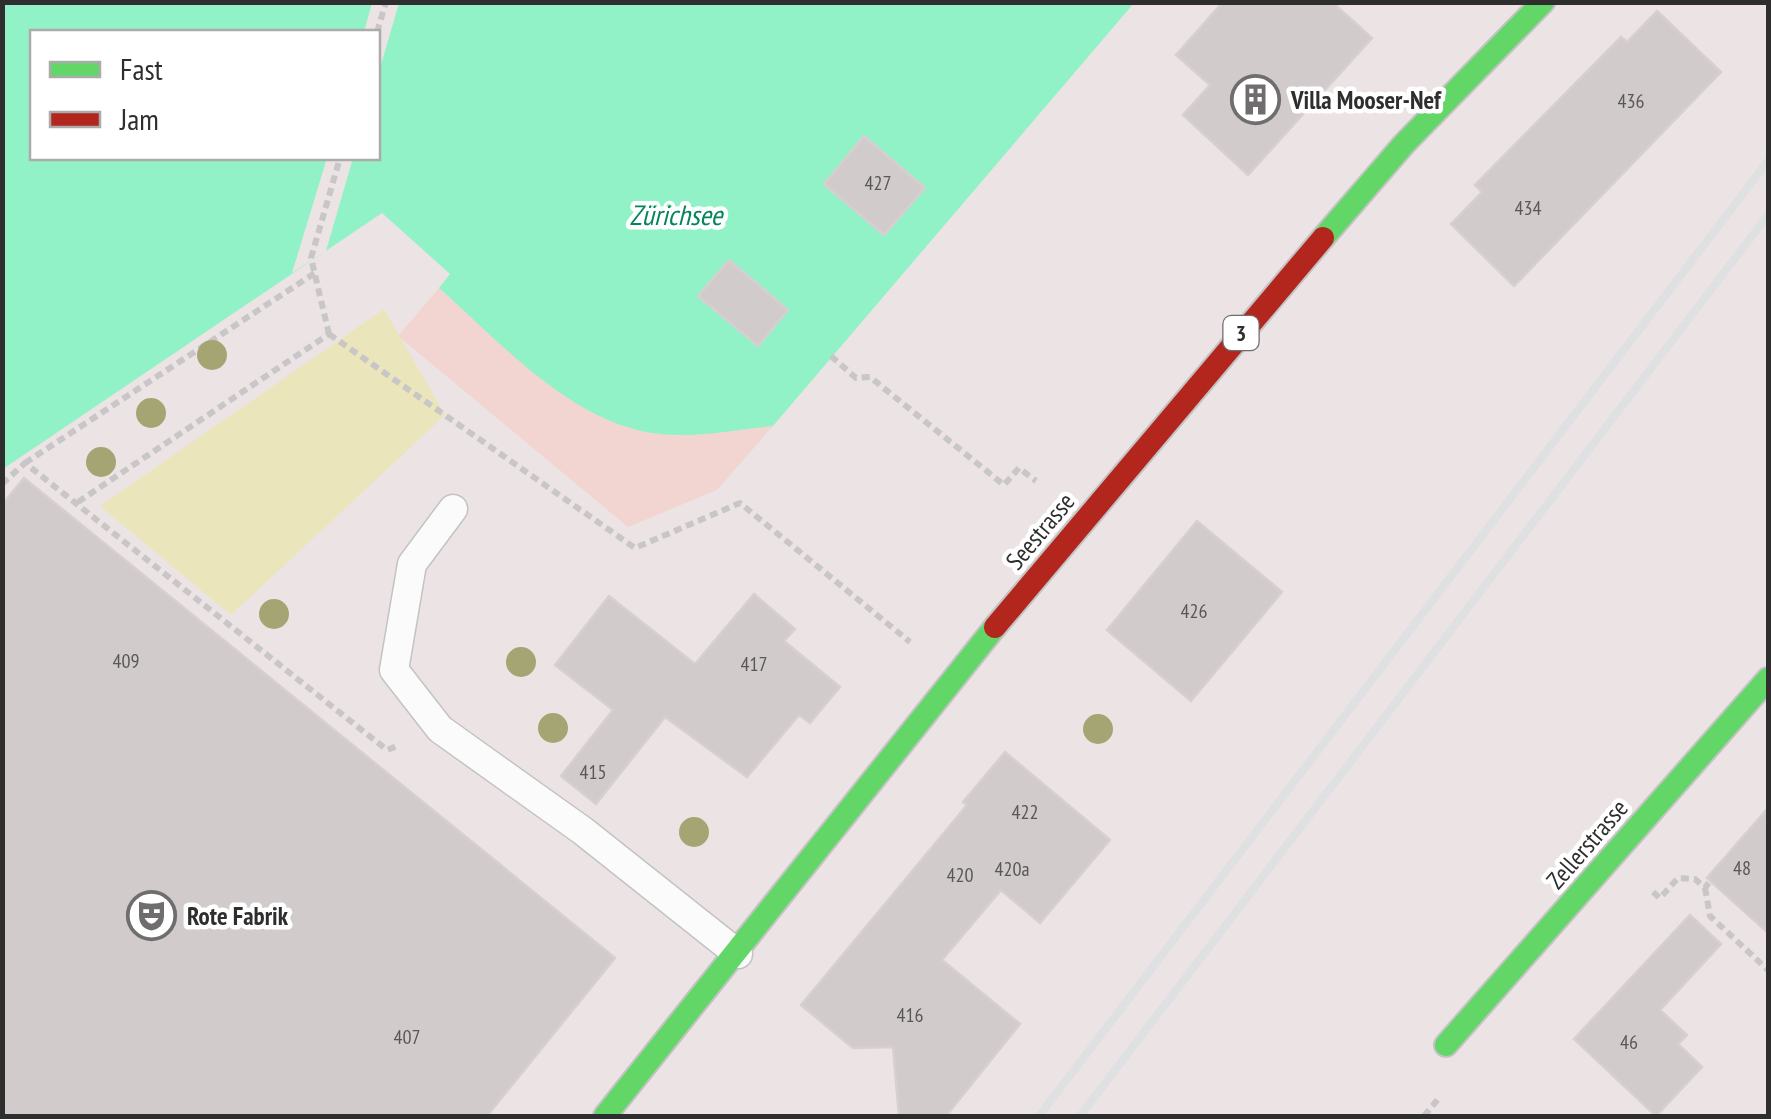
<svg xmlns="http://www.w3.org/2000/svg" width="1771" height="1119" font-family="'PT Sans Narrow',sans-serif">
  <rect width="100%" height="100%" fill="#ece3e5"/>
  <path fill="#eae5bb" d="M384,309L445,415L231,615L100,506Z"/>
  <path fill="#f2d5d1" d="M439,288L545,381L672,436L773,426L717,490L628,527L398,336Z"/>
  <path fill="#92f2c7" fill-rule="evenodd" d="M3,3H1134L773,426C741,429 706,436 674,435C579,433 505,346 439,288L450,274L382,213L3,469ZM32,32H378V158H32Z"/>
  <g fill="#ece3e5">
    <path d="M372,3H399L378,75V32H364Z"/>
    <path d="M327,158H353L326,251L292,273Z"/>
  </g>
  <g fill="#d1cbcc" stroke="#d7cfd0" stroke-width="2.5">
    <path d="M1223,2H1332L1372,38L1248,175L1183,115L1210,85L1176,55Z"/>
    <path d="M1657,11L1721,72L1514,286L1451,224L1482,192L1475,185L1621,37L1627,42Z"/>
    <path d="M864,136L925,188L884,235L824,184Z"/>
    <path d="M729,260L788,310L758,346L698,296Z"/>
    <path d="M24,478L615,958L487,1116H2V505Z"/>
    <path d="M1197,521L1282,592L1191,701L1107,630Z"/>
    <path d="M754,594L795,629L784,641L840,687L810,723L799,715L747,777L665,717L596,804L561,776L613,710L555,665L609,596L695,664Z"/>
    <path d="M1005,752L1110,840L1040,923L1001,890L942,960L1020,1024L946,1116H899L893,1047L853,1048L801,1005L967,805L963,802Z"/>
    <path d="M1768,808V933L1707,878Z"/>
    <path d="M1690,915L1721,944L1660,1010L1687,1035L1678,1044L1702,1067L1656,1116L1574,1039Z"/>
  </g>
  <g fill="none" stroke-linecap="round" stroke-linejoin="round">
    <defs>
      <path id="lane" d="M453,509L412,564L394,670L440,729L583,831L738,954"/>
      <g id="fast">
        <path d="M1323,238L1404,144L1543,2"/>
        <path d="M1446,1045L1768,679"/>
        <path d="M605,1116L995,627"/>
      </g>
      <path id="jam" d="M995,627L1323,238"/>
    </defs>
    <use href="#lane" stroke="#c3c3c3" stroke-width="31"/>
    <use href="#fast" stroke="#c3c3c3" stroke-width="26"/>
    <use href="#jam" stroke="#c3c3c3" stroke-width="26"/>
    <g stroke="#c8c6c7" stroke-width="6" stroke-dasharray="8 5" stroke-linecap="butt">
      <path d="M377,32L386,2"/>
      <path d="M329,334L635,548L740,503L910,642"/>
      <path d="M329,334L311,258L340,158"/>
      <path d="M831,356L856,378L870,377L1004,485L1019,468L1036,481"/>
      <path d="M25,463L315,273"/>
      <path d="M2,484L25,463L387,750L397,746"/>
      <path d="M78,502L329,334"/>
      <path d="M1705,888L1710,916L1768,970"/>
      <path d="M1653,892L1660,898L1678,878L1695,879L1705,888L1710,881"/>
      <path d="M1424,1116L1439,1098"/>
    </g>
    <use href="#lane" stroke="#fcfbfb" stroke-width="28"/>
    <use href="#fast" stroke="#63d668" stroke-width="22"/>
    <use href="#jam" stroke="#b3261e" stroke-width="22"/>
    <g stroke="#dee0e1" stroke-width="8">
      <path d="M1039,1116L1768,161"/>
      <path d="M1080,1116L1768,215"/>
    </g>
  </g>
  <g fill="#a5a573">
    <circle cx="212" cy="355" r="15"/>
    <circle cx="151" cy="413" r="15"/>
    <circle cx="101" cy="462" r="15"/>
    <circle cx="274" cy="614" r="15"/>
    <circle cx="521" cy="662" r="15"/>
    <circle cx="553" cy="728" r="15"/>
    <circle cx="1098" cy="729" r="15"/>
    <circle cx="694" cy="832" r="15"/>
  </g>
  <defs>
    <symbol id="building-ring" viewBox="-11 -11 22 22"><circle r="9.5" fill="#fff" stroke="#706d6e" stroke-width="1.5"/><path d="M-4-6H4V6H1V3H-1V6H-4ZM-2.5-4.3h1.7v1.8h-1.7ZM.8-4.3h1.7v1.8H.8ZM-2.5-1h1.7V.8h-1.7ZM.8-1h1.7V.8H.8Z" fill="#706d6e"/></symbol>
    <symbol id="theatre-ring" viewBox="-11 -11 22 22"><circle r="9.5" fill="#fff" stroke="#706d6e" stroke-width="1.5"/><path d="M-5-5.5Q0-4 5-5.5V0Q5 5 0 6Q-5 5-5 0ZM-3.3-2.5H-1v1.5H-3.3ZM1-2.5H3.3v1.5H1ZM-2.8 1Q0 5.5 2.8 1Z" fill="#706d6e"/></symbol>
  </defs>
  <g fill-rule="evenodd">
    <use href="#building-ring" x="1228" y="72" width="55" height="55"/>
    <use href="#theatre-ring" x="124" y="888" width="55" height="55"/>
  </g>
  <g text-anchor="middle" stroke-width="9" stroke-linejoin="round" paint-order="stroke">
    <g font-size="20" fill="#595858">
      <text x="1631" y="108">436</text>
      <text x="878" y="190">427</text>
      <text x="1528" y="215">434</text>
      <text x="1194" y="618">426</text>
      <text x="126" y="668">409</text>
      <text x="754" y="671">417</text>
      <text x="593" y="779">415</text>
      <text x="1025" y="819">422</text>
      <text x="1742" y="875">48</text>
      <text x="1012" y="876">420a</text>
      <text x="960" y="882">420</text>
      <text x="910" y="1022">416</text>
      <text x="407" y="1044">407</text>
      <text x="1629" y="1049">46</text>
    </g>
    <rect fill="#fff" stroke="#6d6d6d" stroke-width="2.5" x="1223.5" y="316" width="35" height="34" rx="8"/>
    <g font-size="22" font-weight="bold" fill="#2e2e2e">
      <text x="1241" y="341">3</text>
    </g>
    <g font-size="25" font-weight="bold" fill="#2e2e2e" stroke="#fff" text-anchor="start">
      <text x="1291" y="109">Villa Mooser-Nef</text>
      <text x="187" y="925">Rote Fabrik</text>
    </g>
    <g font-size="25" fill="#2e2e2e" stroke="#fff">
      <text transform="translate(1040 531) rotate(-50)" y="9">Seestrasse</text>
      <text transform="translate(1587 844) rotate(-49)" y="9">Zellerstrasse</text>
    </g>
    <g font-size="28" font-style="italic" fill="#068558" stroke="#fff">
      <text x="676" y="225">Zürichsee</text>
    </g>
  </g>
  <rect width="1771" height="1119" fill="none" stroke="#2e2e2e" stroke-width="10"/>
  <rect x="30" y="30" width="350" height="130" fill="#ffffff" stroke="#ababab" stroke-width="2.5"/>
  <rect x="50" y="62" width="50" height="15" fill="#63d668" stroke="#ababab" stroke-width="2.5"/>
  <text x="120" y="80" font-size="30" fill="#2e2e2e">Fast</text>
  <rect x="50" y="112" width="50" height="15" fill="#b3261e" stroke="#ababab" stroke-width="2.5"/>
  <text x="120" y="130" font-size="30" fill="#2e2e2e">Jam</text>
</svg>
